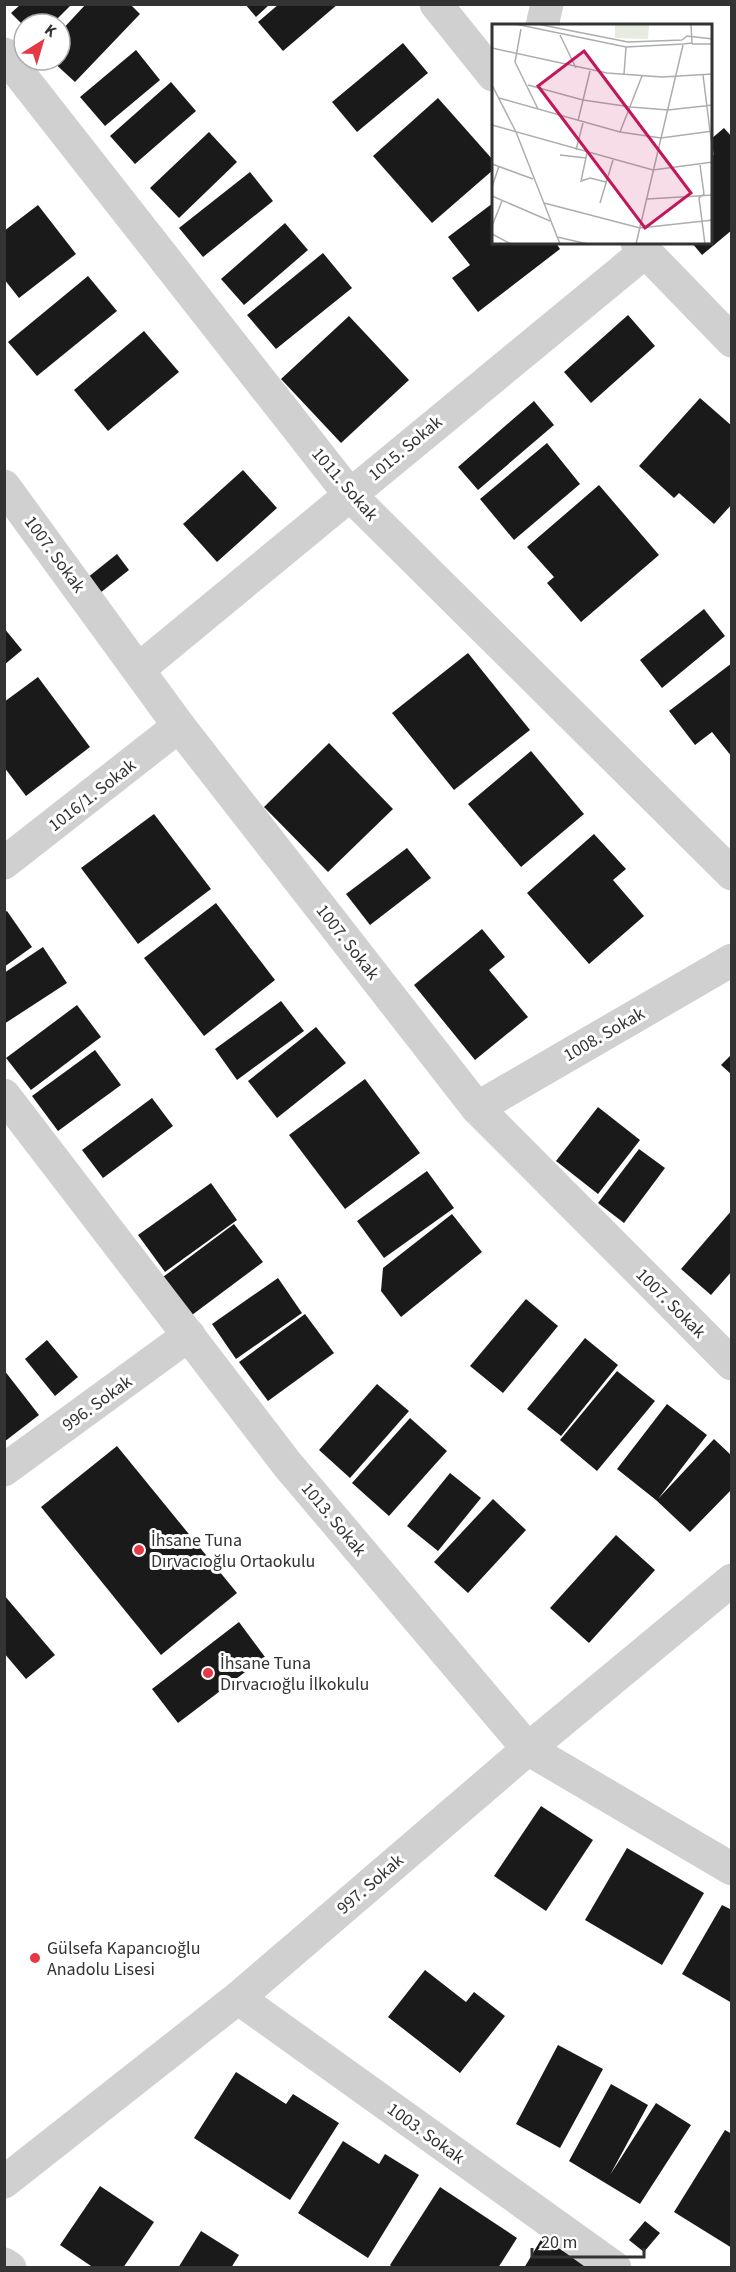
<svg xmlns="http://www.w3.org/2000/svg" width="736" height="2272" font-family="'Source Sans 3',sans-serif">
  <rect width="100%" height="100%" fill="#fff"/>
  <g fill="#1a1a1a">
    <path d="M21,4H72L52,24H24V26L11,13Z"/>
    <path d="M86,4H130L140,14L75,82L51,60H60V32Z"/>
    <path d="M245,4H270L256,17Z"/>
    <path d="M279,4H338L283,51L258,22Z"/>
    <path d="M403,43L428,73L357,132L332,102Z"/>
    <path d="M136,50L160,80L105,126L80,97Z"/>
    <path d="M171,82L196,111L135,164L110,136Z"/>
    <path d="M438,98L493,160V170L432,223L373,156Z"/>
    <path d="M724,128L732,137V230L702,255L692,243H711V139Z"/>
    <path d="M209,132L237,162L179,218L150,188Z"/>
    <path d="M250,172L273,201L203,257L179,228Z"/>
    <path d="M493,203V243H556L560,249L478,312L452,278L470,265L448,237Z"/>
    <path d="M38,205L76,254L19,298L4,279V231Z"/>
    <path d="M285,223L308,250L244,305L221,279Z"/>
    <path d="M323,253L352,288L276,349L247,315Z"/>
    <path d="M88,276L117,311L37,376L8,342Z"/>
    <path d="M628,315L655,346L591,403L564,372Z"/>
    <path d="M349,316L409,380L341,443L281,379Z"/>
    <path d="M144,331L179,372L108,431L74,390Z"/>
    <path d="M700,398L732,426V504L714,524L679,493L674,498L639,466Z"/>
    <path d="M534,401L554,425L478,490L458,467Z"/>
    <path d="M547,443L580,484L514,540L480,499Z"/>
    <path d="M243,470L277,508L217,562L183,524Z"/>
    <path d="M599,485L659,555L581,622L547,583L554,577L527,547Z"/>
    <path d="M117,554L129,570L100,593L87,578Z"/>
    <path d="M704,609L725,636L662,688L640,660Z"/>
    <path d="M4,628L22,650L4,665Z"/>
    <path d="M468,653L530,730L454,790L392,713Z"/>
    <path d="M732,663V757L712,732L695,745L669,711Z"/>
    <path d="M38,677L90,747L26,796L4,767V702Z"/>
    <path d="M329,743L393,809L328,872L264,807Z"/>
    <path d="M531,751L584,814L521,867L468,804Z"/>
    <path d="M154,814L211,889L138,944L81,868Z"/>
    <path d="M594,834L626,869L613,880L644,916L589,964L527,893Z"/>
    <path d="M407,848L431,878L370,925L346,894Z"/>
    <path d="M216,903L275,980L204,1036L144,958Z"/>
    <path d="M7,911L32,947L4,967V913Z"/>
    <path d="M482,929L505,957L489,970L528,1017L475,1060L414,985Z"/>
    <path d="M43,947L67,983L4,1024V973Z"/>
    <path d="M281,1001L304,1031L237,1080L215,1049Z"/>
    <path d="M77,1005L101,1037L31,1090L6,1058Z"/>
    <path d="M316,1027L346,1063L277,1118L248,1081Z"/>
    <path d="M95,1050L121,1085L58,1131L32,1096Z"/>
    <path d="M732,1054V1075L721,1065Z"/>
    <path d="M365,1079L420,1153L345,1209L289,1135Z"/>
    <path d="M152,1098L173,1126L103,1178L82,1150Z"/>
    <path d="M598,1107L640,1140L598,1194L556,1161Z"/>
    <path d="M639,1149L665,1168L624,1223L598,1203Z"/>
    <path d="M427,1171L454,1208L384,1258L357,1221Z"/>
    <path d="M211,1183L237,1220L165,1272L138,1235Z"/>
    <path d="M732,1210V1271L711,1295L681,1269Z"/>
    <path d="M452,1214L482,1252L401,1317L381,1291L383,1268Z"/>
    <path d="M234,1224L263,1262L192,1315L163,1277Z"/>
    <path d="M278,1278L302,1313L236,1359L212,1324Z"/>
    <path d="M526,1299L558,1326L503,1393L470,1366Z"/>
    <path d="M305,1314L334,1353L268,1401L239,1362Z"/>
    <path d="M585,1338L618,1365L561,1436L527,1409Z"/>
    <path d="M47,1340L78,1377L55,1396L25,1359Z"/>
    <path d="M4,1370L39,1415L4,1442Z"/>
    <path d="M617,1371L655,1401L597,1471L560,1440Z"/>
    <path d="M377,1384L409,1411L350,1478L319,1450Z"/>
    <path d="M667,1404L707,1435L658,1499L714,1439L732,1456V1489L690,1532L656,1500L617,1469Z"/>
    <path d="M410,1418L447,1451L389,1516L352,1483Z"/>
    <path d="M117,1446L237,1593L161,1655L41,1507Z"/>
    <path d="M450,1473L481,1498L438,1551L407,1526Z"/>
    <path d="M493,1499L526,1530L468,1593L434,1562Z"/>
    <path d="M616,1535L655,1570L589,1643L550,1608Z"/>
    <path d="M4,1595L55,1655L26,1679L4,1653Z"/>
    <path d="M239,1622L265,1657L178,1723L152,1689Z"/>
    <path d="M541,1806L593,1840L546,1911L494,1876Z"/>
    <path d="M627,1848L704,1893L662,1965L585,1920Z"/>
    <path d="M722,1905L732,1910V2003L682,1974Z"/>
    <path d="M425,1970L466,2002L474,1992L505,2016L460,2073L388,2017Z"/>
    <path d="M558,2045L603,2069L560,2148L516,2124Z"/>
    <path d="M236,2072L286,2104L293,2094L339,2123L290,2200L194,2138Z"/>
    <path d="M611,2084L648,2105L610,2175L656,2103L691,2125L640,2204L569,2161Z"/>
    <path d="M725,2130L732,2134V2248L674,2212Z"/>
    <path d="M343,2141L379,2164L385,2154L419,2175L368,2258L298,2213Z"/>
    <path d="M100,2186L154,2222L123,2268H94L60,2245Z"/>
    <path d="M440,2187L517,2238L498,2268H393L390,2265Z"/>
    <path d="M645,2221L660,2233L644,2252L629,2240Z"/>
    <path d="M201,2231L239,2255L231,2268H178Z"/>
    <path d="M542,2238L592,2268H524Z"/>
  </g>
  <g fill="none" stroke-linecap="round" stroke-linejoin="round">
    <g stroke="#d0d0d0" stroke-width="33">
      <path d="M436,4L493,75"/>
      <path d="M542,26L547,4"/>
      <path d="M4,54L350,495L732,874"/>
      <path d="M637,243L732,341"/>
      <path d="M4,486L179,726L477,1108L732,1364"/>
      <path d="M139,669L645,252"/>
      <path d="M4,863L179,726"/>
      <path d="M4,1095L287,1464L528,1749L732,1869"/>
      <path d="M477,1108L732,960"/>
      <path d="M4,1470L189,1335"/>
      <path d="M238,1998L615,2268"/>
      <path d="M4,2182L238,1998L528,1749L732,1580"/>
      <path d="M4,2264L10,2268"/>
    </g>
  </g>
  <g fill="#e63946" stroke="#fff" stroke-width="2">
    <circle cx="139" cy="1550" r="6"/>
    <circle cx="208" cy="1673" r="6"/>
    <circle cx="35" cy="1958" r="6"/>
  </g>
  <g text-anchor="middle" stroke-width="6" stroke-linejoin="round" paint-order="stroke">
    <g font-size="18" fill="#333" stroke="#fff">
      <text transform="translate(405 448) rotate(-40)" y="6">1015. Sokak</text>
      <text transform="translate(345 484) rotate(49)" y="6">1011. Sokak</text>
      <text transform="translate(55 554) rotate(54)" y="6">1007. Sokak</text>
      <text transform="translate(92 795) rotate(-38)" y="6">1016/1. Sokak</text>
      <text transform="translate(348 942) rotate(52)" y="6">1007. Sokak</text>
      <text transform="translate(604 1034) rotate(-30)" y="6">1008. Sokak</text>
      <text transform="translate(671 1303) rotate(45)" y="6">1007. Sokak</text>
      <text transform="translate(97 1403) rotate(-36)" y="6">996. Sokak</text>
      <text transform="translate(334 1519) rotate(50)" y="6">1013. Sokak</text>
      <text transform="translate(370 1884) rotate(-41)" y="6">997. Sokak</text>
      <text transform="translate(426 2133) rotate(36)" y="6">1003. Sokak</text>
    </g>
    <g font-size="18" fill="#333" stroke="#fff" text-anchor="start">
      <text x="151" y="1546">İhsane Tuna<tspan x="151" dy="21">Dırvacıoğlu Ortaokulu</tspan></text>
      <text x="220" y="1669">İhsane Tuna<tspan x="220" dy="21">Dırvacıoğlu İlkokulu</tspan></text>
      <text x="47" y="1954">Gülsefa Kapancıoğlu<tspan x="47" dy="21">Anadolu Lisesi</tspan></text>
    </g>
  </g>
  <g transform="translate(492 24)">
    <rect width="220" height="220" fill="#fff"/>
    <path d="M123,0H157L156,15L123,14Z" fill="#e6ecdf"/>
    <path fill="none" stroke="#adadad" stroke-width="1.5" d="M23,0L134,23L191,20M45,0L136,18L190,16M29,5L23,38L46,85M68,11L84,44M190,16L195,12L221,15M191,20L200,19L199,0M200,20H221M0,24L115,49L170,53L221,50M132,51L134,23M211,51L221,131M0,61L24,108L68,220M36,61L91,76L139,83L176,86L221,81M7,74L128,108L169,114L221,107M86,97L98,47M0,101L161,146L221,138M128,108L150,52M84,126L91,99M95,129L89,157L98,154L114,158M68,131L94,134M0,140L41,155M208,141L212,170L207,174L213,220M0,163L7,142M0,172L58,197M155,175L221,171M52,179L148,204L221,196M108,179L121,136M0,202L10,177M0,210L19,220M65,213L96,220M144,220L191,21"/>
    <path fill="#c2185b" fill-opacity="0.15" stroke="#c2185b" stroke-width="3" d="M92,27L199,169L153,204L46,62Z"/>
    <rect width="220" height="220" fill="none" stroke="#333" stroke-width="3"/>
  </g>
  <rect width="736" height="2272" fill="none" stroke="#333333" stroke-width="12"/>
  <g transform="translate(42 42) rotate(37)"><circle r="28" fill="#ffffff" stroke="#adadad" stroke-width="1.5"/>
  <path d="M0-4.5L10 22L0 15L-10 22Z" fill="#e63946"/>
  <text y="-9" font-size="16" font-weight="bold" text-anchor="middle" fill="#333333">K</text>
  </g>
  <path d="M532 2248v9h112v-9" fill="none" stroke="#333333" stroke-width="3"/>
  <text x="541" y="2248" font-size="18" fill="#333333" stroke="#ffffff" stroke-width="4.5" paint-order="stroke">20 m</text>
</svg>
